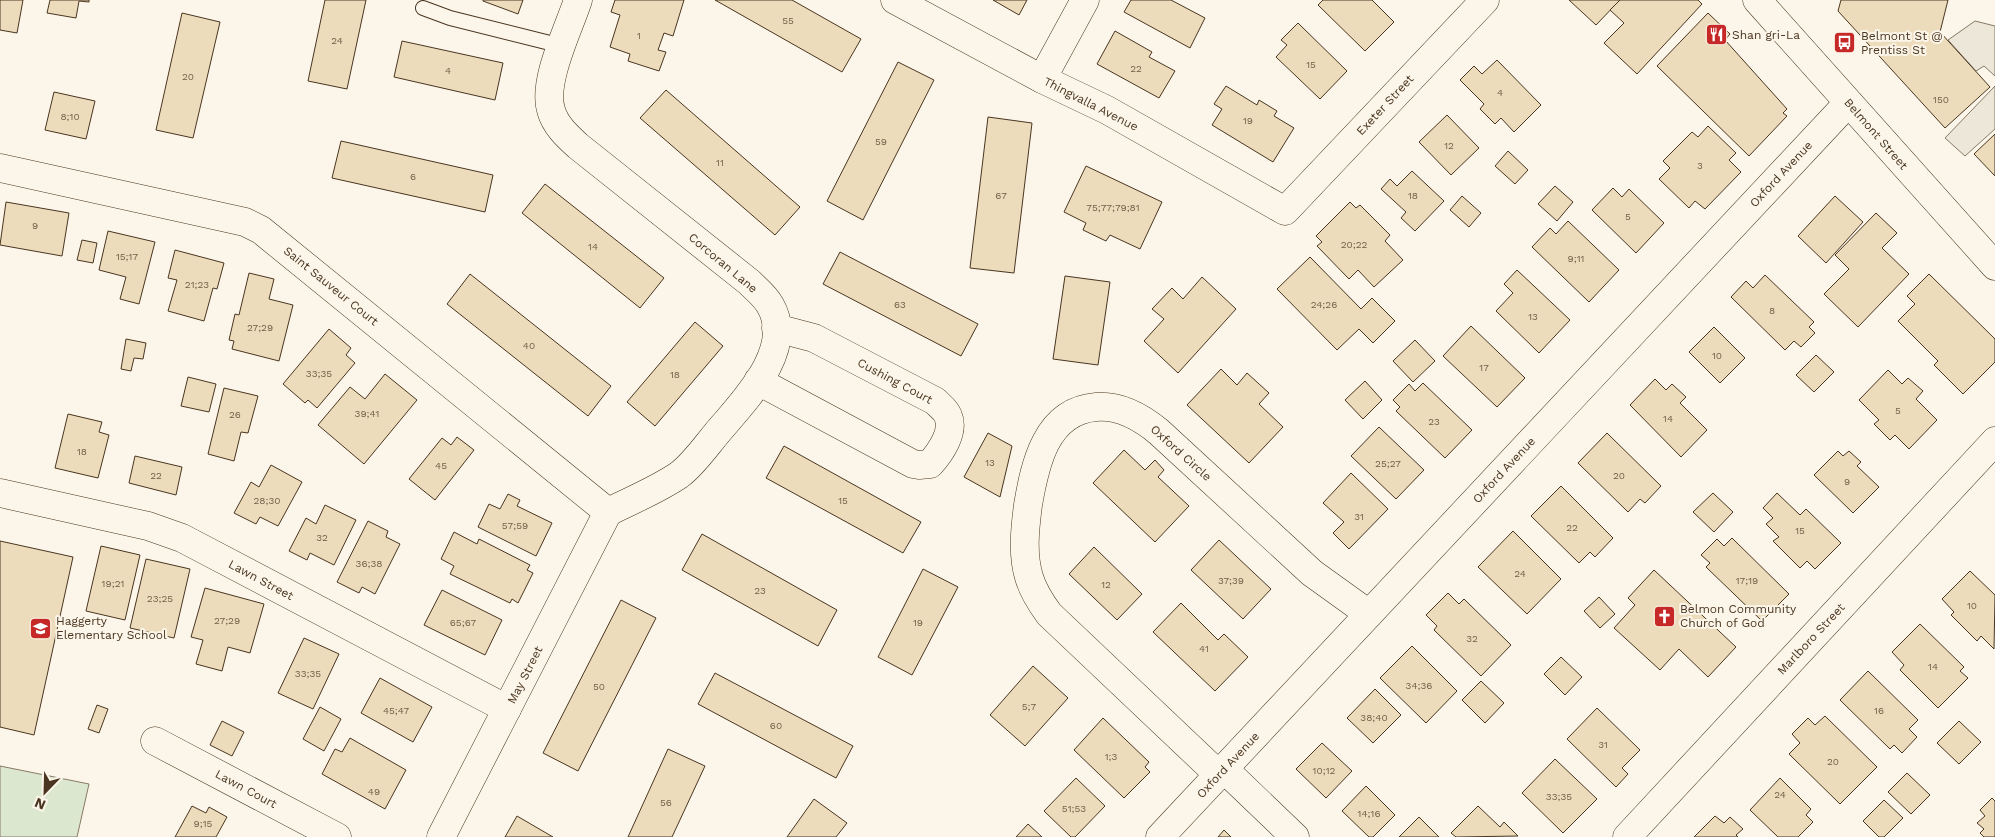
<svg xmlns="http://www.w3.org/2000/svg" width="1995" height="837" font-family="'Work Sans',sans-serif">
  <rect width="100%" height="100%" fill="#fbf6e9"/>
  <path fill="#dce7d0" stroke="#887966" d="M0,766L89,784L77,837H0Z"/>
  <g fill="#ede7d9" stroke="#887966">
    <path d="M1975,21L1995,26V76L1984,66L1976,71L1948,40Z"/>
    <path d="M1995,86V129L1965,156L1945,138Z"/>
  </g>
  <g fill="#ecdcbc" stroke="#4a3520">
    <path d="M0,0H23L17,33L0,30Z"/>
    <path d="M50,0H89V2L79,1L76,18L47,13Z"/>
    <path d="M325,0H366L347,89L308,81Z"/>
    <path d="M483,0H523L518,14L483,1Z"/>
    <path d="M615,0H684L673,36L664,33L658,50L666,52L659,71L628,61L630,54L610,47L620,15L611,12Z"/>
    <path d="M715,0H792L861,39L842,72Z"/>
    <path d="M993,0H1027L1019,15Z"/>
    <path d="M1131,0H1171L1205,18L1190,48L1124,12Z"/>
    <path d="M1323,0H1372L1394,22L1365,51L1318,5Z"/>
    <path d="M1569,0H1620L1596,25Z"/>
    <path d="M1620,0H1698L1702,4L1637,74L1604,43L1624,23L1610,10Z"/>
    <path d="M1841,0H1948L1940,32L1990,87L1945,128L1838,11Z"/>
    <path d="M182,13L220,22L193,138L156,130Z"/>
    <path d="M1708,13L1730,34L1725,40L1787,109L1783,113L1787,116L1749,156L1657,66Z"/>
    <path d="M1298,23L1347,71L1320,99L1276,57L1287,45L1281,40Z"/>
    <path d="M1115,31L1152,52L1149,57L1175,71L1159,98L1097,64Z"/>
    <path d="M402,41L503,63L495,100L394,77Z"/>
    <path d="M1497,60L1541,105L1514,132L1501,118L1495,124L1480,109L1484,104L1460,80L1474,66L1482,74Z"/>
    <path d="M898,62L934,80L863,220L827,201Z"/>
    <path d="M1226,86L1257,105L1259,100L1277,111L1274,116L1294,128L1273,162L1212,125L1222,109L1214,104Z"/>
    <path d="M666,90L800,207L775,235L640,118Z"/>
    <path d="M54,92L95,101L86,139L45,130Z"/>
    <path d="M1447,115L1479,148L1451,175L1419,142Z"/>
    <path d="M988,117L1032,123L1014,273L970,268Z"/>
    <path d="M1708,126L1736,153L1729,160L1741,172L1705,209L1695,201L1689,208L1659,179L1670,168L1663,161L1692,132L1698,137Z"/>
    <path d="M1995,134V176L1974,154Z"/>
    <path d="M341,141L493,175L485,212L332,178Z"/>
    <path d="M1508,151L1528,170L1515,184L1495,166Z"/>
    <path d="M1086,166L1162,202L1140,249L1110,235L1106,241L1083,230L1086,223L1064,212Z"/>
    <path d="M1412,171L1444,201L1415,231L1401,218L1406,212L1381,189L1390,179L1397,186Z"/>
    <path d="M545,184L664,278L640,308L522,213Z"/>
    <path d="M1555,186L1573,202L1557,221L1538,204Z"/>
    <path d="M1613,188L1622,197L1629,189L1664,223L1636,253L1592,210Z"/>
    <path d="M1462,196L1481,213L1469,227L1450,210Z"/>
    <path d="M1835,196L1863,222L1826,263L1798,236Z"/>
    <path d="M6,202L69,213L62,256L0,245Z"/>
    <path d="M1350,202L1356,208L1360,205L1390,235L1385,241L1403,260L1374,287L1358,270L1349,279L1317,246L1322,242L1316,236Z"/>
    <path d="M1876,213L1897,233L1882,248L1909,274L1858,327L1824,294L1849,269L1835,255Z"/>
    <path d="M1568,221L1619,270L1589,302L1532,247L1550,228L1556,234Z"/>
    <path d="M108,231L155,242L139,304L120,299L126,277L99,270Z"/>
    <path d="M82,240L97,243L93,263L77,260Z"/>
    <path d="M175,250L224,263L217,289L213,288L204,321L168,311L177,280L168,278Z"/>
    <path d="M840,252L978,324L961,356L823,284Z"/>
    <path d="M1310,257L1361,309L1372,298L1395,321L1373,343L1359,329L1337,350L1277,289Z"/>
    <path d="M1517,270L1570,320L1539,353L1496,311L1513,293L1504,284Z"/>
    <path d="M249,273L274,279L269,299L293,305L279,361L232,349L234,341L229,340L235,314L239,315Z"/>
    <path d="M470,274L611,386L588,416L447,304Z"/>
    <path d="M1929,274L1995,339V362L1963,394L1934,365L1938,361L1898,321L1915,304L1907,296Z"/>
    <path d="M1765,275L1814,322L1809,327L1815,333L1801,347L1794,341L1785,350L1731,297L1746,281L1753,288Z"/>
    <path d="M1065,276L1110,282L1098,365L1053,359Z"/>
    <path d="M1202,277L1236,309L1178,373L1144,341L1164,319L1152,309L1172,288L1183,299Z"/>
    <path d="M695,322L723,346L655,426L627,402Z"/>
    <path d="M1471,326L1525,378L1497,407L1443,356Z"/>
    <path d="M1714,327L1745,358L1720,383L1689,352Z"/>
    <path d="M329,329L351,348L346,355L355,363L317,408L308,400L305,403L283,384Z"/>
    <path d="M126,339L146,343L143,359L134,358L131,371L121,369Z"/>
    <path d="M1415,340L1435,361L1413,382L1393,361Z"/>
    <path d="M1816,355L1834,372L1814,392L1796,375Z"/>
    <path d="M1221,369L1237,385L1247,373L1269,393L1259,404L1283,427L1249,463L1187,405Z"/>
    <path d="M1888,370L1902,384L1908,378L1923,391L1916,399L1937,420L1909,449L1895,435L1890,440L1874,424L1879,420L1859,400Z"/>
    <path d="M385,374L417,400L364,464L318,425L350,387L365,399Z"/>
    <path d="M188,377L216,384L209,412L181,406Z"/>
    <path d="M1655,379L1666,390L1672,384L1686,397L1680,403L1707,430L1681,457L1630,405Z"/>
    <path d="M1365,381L1382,400L1363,419L1345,400Z"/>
    <path d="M1423,383L1472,430L1445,458L1396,411L1400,407L1393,400L1409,384L1415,391Z"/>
    <path d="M224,388L258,396L248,433L241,432L234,461L208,454Z"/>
    <path d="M68,414L102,422L99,432L109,435L98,478L55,468Z"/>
    <path d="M1379,427L1424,470L1396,499L1351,456Z"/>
    <path d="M988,433L1012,446L1000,497L964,477Z"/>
    <path d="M1607,433L1661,486L1645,503L1640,499L1628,512L1578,463Z"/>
    <path d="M457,437L474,450L435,500L409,479L442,438L451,445Z"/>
    <path d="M784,446L921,522L903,553L766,478Z"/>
    <path d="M1124,450L1145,470L1155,460L1164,470L1158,477L1189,506L1155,542L1093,483Z"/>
    <path d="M1838,451L1843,456L1849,451L1861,462L1857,466L1879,487L1853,513L1814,475Z"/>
    <path d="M135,456L182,467L176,495L129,483Z"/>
    <path d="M271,465L302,482L278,526L260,517L256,524L234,513L251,482L259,487Z"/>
    <path d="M1351,473L1388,509L1349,549L1333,533L1344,522L1323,503Z"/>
    <path d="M1561,486L1613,538L1595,557L1590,552L1579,563L1531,516Z"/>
    <path d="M1713,493L1733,512L1714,532L1693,512Z"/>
    <path d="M1777,493L1800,515L1806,509L1841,543L1815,569L1807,561L1800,568L1773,541L1779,537L1766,524L1773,518L1763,508Z"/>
    <path d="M508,494L520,500L517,506L552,523L536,556L478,527L489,504L500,509Z"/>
    <path d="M325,505L356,520L334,565L310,553L307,560L289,551L306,518L316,524Z"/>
    <path d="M368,521L388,531L386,537L400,544L375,594L362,587L359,593L337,582Z"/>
    <path d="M1513,531L1561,579L1527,614L1478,567Z"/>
    <path d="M454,532L477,544L479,539L530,565L527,570L533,573L518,603L512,599L510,603L450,574L454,566L441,559Z"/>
    <path d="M702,534L837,610L818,646L682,570Z"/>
    <path d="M1732,538L1789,594L1762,621L1706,567L1710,563L1701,555L1717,539L1724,546Z"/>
    <path d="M1219,540L1271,589L1243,619L1191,570Z"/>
    <path d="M0,541L73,557L34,735L0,727Z"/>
    <path d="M101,546L140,555L125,620L86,611Z"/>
    <path d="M1094,547L1142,594L1117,620L1069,574Z"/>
    <path d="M146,559L190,569L174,638L130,628Z"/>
    <path d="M923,569L958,587L912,675L878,657Z"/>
    <path d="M1654,570L1736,647L1708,677L1679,649L1660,670L1614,628L1635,605L1628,598Z"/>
    <path d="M1970,571L1995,595L1994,649L1981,636L1977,641L1951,615L1954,612L1942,599Z"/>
    <path d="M205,588L264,604L250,653L228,647L222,671L196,664L203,640L191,637Z"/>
    <path d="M442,590L502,620L485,655L424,625Z"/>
    <path d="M1448,593L1459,604L1464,599L1511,645L1481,676L1434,630L1437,626L1426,615Z"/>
    <path d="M1599,597L1615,614L1600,628L1584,611Z"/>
    <path d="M621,600L656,618L578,771L543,753Z"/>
    <path d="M1181,603L1218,640L1224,634L1248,657L1215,691L1153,632Z"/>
    <path d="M1920,624L1964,667L1960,671L1968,678L1938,708L1900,670L1904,665L1892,652Z"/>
    <path d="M304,638L339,654L313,709L278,693Z"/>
    <path d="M1412,646L1457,691L1426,723L1380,678Z"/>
    <path d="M1561,657L1582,677L1565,695L1544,674Z"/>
    <path d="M1033,666L1068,698L1025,746L990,715Z"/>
    <path d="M1868,671L1918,720L1909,729L1917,737L1902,753L1894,745L1890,749L1840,700Z"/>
    <path d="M715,673L853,746L836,778L698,704Z"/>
    <path d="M380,678L432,707L413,742L361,713Z"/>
    <path d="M1481,681L1504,703L1485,723L1462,700Z"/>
    <path d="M1375,689L1401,715L1373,743L1347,718Z"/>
    <path d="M97,705L108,709L99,733L88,729Z"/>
    <path d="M320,707L341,719L324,751L303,739Z"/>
    <path d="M1597,708L1640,750L1622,768L1628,774L1616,787L1567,739Z"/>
    <path d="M1825,716L1877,767L1840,804L1789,754L1800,743L1792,734L1808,718L1815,725Z"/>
    <path d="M1103,718L1149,762L1145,767L1150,772L1124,798L1074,750Z"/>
    <path d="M222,721L244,732L232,756L210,745Z"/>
    <path d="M1959,721L1981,742L1959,764L1937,743Z"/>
    <path d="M350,738L406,770L385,809L322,774L335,749L342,752Z"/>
    <path d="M1322,743L1352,771L1326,798L1296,769Z"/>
    <path d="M668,749L705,766L672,837H628Z"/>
    <path d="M1555,759L1597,799L1563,833L1522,793Z"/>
    <path d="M1907,773L1930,795L1911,814L1888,792Z"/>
    <path d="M1076,778L1105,806L1075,837H1071L1044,811Z"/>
    <path d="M1780,778L1811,809L1806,815L1813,822L1798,837H1778L1750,810Z"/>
    <path d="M1366,786L1395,815L1373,837H1369L1342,811Z"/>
    <path d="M1992,798L1995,801V837H1984L1980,833L1984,829L1977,823L1985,816L1980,810Z"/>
    <path d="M814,799L847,823L836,837H787Z"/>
    <path d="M1884,800L1903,818L1884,837H1879L1863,821Z"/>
    <path d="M192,806L206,813L209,807L227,817L216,837H175Z"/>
    <path d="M1478,806L1500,827L1504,822L1518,836L1456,837L1451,833Z"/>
    <path d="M517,816L553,837H505Z"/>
    <path d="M1715,816L1724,823L1730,817L1743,829L1736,835L1738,837H1694Z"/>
    <path d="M1419,817L1439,837H1399Z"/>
    <path d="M1028,824L1042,837H1016Z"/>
    <path d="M1224,830L1231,837H1218Z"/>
  </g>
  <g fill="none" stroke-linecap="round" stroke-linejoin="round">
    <defs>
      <path id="service" d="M423,8L450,18L562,46"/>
      <g id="minor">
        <path d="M578,0C569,28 542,82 551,110C555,125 567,136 578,146L749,282C756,289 765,296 770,305C795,347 748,397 722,427C708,443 695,463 679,475C657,490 632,500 608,512"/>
        <path d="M895,0L1042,79L1107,110L1285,211L1485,0"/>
        <path d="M1042,79L1085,0"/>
        <path d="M0,168L245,222L261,230L608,512"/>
        <path d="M758,381L913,464L919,465L930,464C940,453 955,432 948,416C946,410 940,406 935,401L814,338L776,328"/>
        <path d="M0,493L148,526L182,538L507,709"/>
        <path d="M155,741L337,837"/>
        <path d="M1224,769L1295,837"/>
        <path d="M1219,775L1049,614C1041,603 1033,591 1029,577C1022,554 1025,528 1028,505C1035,464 1046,411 1096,407C1120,405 1141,417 1159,432L1312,573L1369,614"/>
        <path d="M441,837L608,512"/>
        <path d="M1160,837L1848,103"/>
        <path d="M1627,837L1995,441"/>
      </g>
      <path id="primary" d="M1757,0L1995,266"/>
    </defs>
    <use href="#service" stroke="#4a3520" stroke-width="16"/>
    <use href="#minor" stroke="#4a3520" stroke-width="29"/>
    <use href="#primary" stroke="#4a3520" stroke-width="29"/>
    <use href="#service" stroke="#fbf6e9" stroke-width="14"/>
    <use href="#minor" stroke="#fbf6e9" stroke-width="28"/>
    <use href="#primary" stroke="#fbf6e9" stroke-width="28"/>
  </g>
  <defs>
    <symbol id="restaurant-square" viewBox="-11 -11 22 22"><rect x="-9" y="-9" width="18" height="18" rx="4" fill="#c62828" stroke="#fbf6e9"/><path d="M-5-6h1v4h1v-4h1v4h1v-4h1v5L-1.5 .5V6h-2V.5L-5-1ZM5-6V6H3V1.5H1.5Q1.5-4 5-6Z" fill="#fff"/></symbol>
    <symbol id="bus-square" viewBox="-11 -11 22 22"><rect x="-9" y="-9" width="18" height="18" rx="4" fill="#c62828" stroke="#fbf6e9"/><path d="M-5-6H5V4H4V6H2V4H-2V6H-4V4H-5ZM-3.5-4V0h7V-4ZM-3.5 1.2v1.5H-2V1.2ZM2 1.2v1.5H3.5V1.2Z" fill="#fff"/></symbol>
    <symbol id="church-square" viewBox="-11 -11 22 22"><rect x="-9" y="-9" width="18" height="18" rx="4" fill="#c62828" stroke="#fbf6e9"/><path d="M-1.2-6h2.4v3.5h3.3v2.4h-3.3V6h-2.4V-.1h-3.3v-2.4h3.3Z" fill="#fff"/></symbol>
    <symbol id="school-square" viewBox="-11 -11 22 22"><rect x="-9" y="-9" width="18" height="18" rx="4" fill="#c62828" stroke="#fbf6e9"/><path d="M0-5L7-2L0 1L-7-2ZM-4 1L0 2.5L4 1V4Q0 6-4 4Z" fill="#fff"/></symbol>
  </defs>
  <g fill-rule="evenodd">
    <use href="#restaurant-square" x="1704" y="22" width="25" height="25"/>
    <use href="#bus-square" x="1832" y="30" width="25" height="25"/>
    <use href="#church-square" x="1652" y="604" width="25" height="25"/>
    <use href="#school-square" x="28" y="616" width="25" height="25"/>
  </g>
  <g text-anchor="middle" stroke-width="4" stroke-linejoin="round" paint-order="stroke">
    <g font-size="10" fill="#725f47">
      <text x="788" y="24">55</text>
      <text x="639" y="39">1</text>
      <text x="337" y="44">24</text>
      <text x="1311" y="68">15</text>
      <text x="1136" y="72">22</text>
      <text x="448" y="74">4</text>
      <text x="188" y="80">20</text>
      <text x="1500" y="96">4</text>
      <text x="1941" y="103">150</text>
      <text x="70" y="120">8;10</text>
      <text x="1248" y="124">19</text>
      <text x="881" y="145">59</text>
      <text x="1449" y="149">12</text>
      <text x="720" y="166">11</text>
      <text x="1700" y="169">3</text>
      <text x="413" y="180">6</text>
      <text x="1001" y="199">67</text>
      <text x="1413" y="199">18</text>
      <text x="1113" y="211">75;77;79;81</text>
      <text x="1628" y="220">5</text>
      <text x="35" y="229">9</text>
      <text x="1354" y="248">20;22</text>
      <text x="593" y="250">14</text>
      <text x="127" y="260">15;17</text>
      <text x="1576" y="262">9;11</text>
      <text x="197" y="288">21;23</text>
      <text x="900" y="308">63</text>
      <text x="1324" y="308">24;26</text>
      <text x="1772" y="314">8</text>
      <text x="1533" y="320">13</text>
      <text x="260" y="331">27;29</text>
      <text x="529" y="349">40</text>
      <text x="1717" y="359">10</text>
      <text x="1484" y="371">17</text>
      <text x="319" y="377">33;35</text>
      <text x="675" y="378">18</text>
      <text x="1898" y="414">5</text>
      <text x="367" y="417">39;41</text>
      <text x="235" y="418">26</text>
      <text x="1668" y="422">14</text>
      <text x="1434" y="425">23</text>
      <text x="82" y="455">18</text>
      <text x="990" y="466">13</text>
      <text x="1388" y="467">25;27</text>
      <text x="441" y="469">45</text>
      <text x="156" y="479">22</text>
      <text x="1619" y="479">20</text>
      <text x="1847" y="485">9</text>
      <text x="267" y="504">28;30</text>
      <text x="843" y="504">15</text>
      <text x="1359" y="520">31</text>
      <text x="515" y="529">57;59</text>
      <text x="1572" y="531">22</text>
      <text x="1800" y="534">15</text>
      <text x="322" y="541">32</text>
      <text x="369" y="567">36;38</text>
      <text x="1520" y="577">24</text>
      <text x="1231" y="584">37;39</text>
      <text x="1747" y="584">17;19</text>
      <text x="113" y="587">19;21</text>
      <text x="1106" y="588">12</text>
      <text x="760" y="594">23</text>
      <text x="160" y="602">23;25</text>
      <text x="1972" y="609">10</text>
      <text x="227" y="624">27;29</text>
      <text x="463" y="626">65;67</text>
      <text x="918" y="626">19</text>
      <text x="1472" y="642">32</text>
      <text x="1204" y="652">41</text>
      <text x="1933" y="670">14</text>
      <text x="308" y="677">33;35</text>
      <text x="1419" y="689">34;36</text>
      <text x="599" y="690">50</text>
      <text x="1029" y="710">5;7</text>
      <text x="396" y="714">45;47</text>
      <text x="1879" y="714">16</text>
      <text x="1374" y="721">38;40</text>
      <text x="776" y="729">60</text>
      <text x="1603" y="748">31</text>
      <text x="1111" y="760">1;3</text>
      <text x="1833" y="765">20</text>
      <text x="1324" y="774">10;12</text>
      <text x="374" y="795">49</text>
      <text x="1780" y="798">24</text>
      <text x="1559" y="800">33;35</text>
      <text x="666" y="806">56</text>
      <text x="1074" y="812">51;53</text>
      <text x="1369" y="817">14;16</text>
      <text x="203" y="827">9;15</text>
    </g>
    <g font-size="12" fill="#4a3520" stroke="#fbf6e9" text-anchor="start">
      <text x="1732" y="39">Shan gri-La</text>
      <text x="1861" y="40">Belmont St @<tspan x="1861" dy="14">Prentiss St</tspan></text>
      <text x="1680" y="613">Belmon Community<tspan x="1680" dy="14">Church of God</tspan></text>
      <text x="56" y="625">Haggerty<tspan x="56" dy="14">Elementary School</tspan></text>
    </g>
    <g font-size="12" fill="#4a3520" stroke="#fbf6e9">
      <text transform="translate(1091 104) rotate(27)" y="4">Thingvalla Avenue</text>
      <text transform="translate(1385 105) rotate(-47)" y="4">Exeter Street</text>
      <text transform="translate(1876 134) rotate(49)" y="4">Belmont Street</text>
      <text transform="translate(1781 174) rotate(-47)" y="4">Oxford Avenue</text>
      <text transform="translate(723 263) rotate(40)" y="4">Corcoran Lane</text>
      <text transform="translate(331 286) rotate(39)" y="4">Saint Sauveur Court</text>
      <text transform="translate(895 381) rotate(28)" y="4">Cushing Court</text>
      <text transform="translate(1181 453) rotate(42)" y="4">Oxford Circle</text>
      <text transform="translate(1504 470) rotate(-47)" y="4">Oxford Avenue</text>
      <text transform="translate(261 580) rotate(28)" y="4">Lawn Street</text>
      <text transform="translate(1811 639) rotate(-47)" y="4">Marlboro Street</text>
      <text transform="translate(525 675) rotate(-63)" y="4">May Street</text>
      <text transform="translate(1228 765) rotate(-47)" y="4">Oxford Avenue</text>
      <text transform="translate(246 789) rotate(28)" y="4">Lawn Court</text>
    </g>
  </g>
  <g transform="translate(45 792) rotate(203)" stroke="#fbf6e9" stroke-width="4" paint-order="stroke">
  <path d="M0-4L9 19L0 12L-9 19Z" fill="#4a3520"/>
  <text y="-8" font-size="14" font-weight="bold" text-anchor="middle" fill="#4a3520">N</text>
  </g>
</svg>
